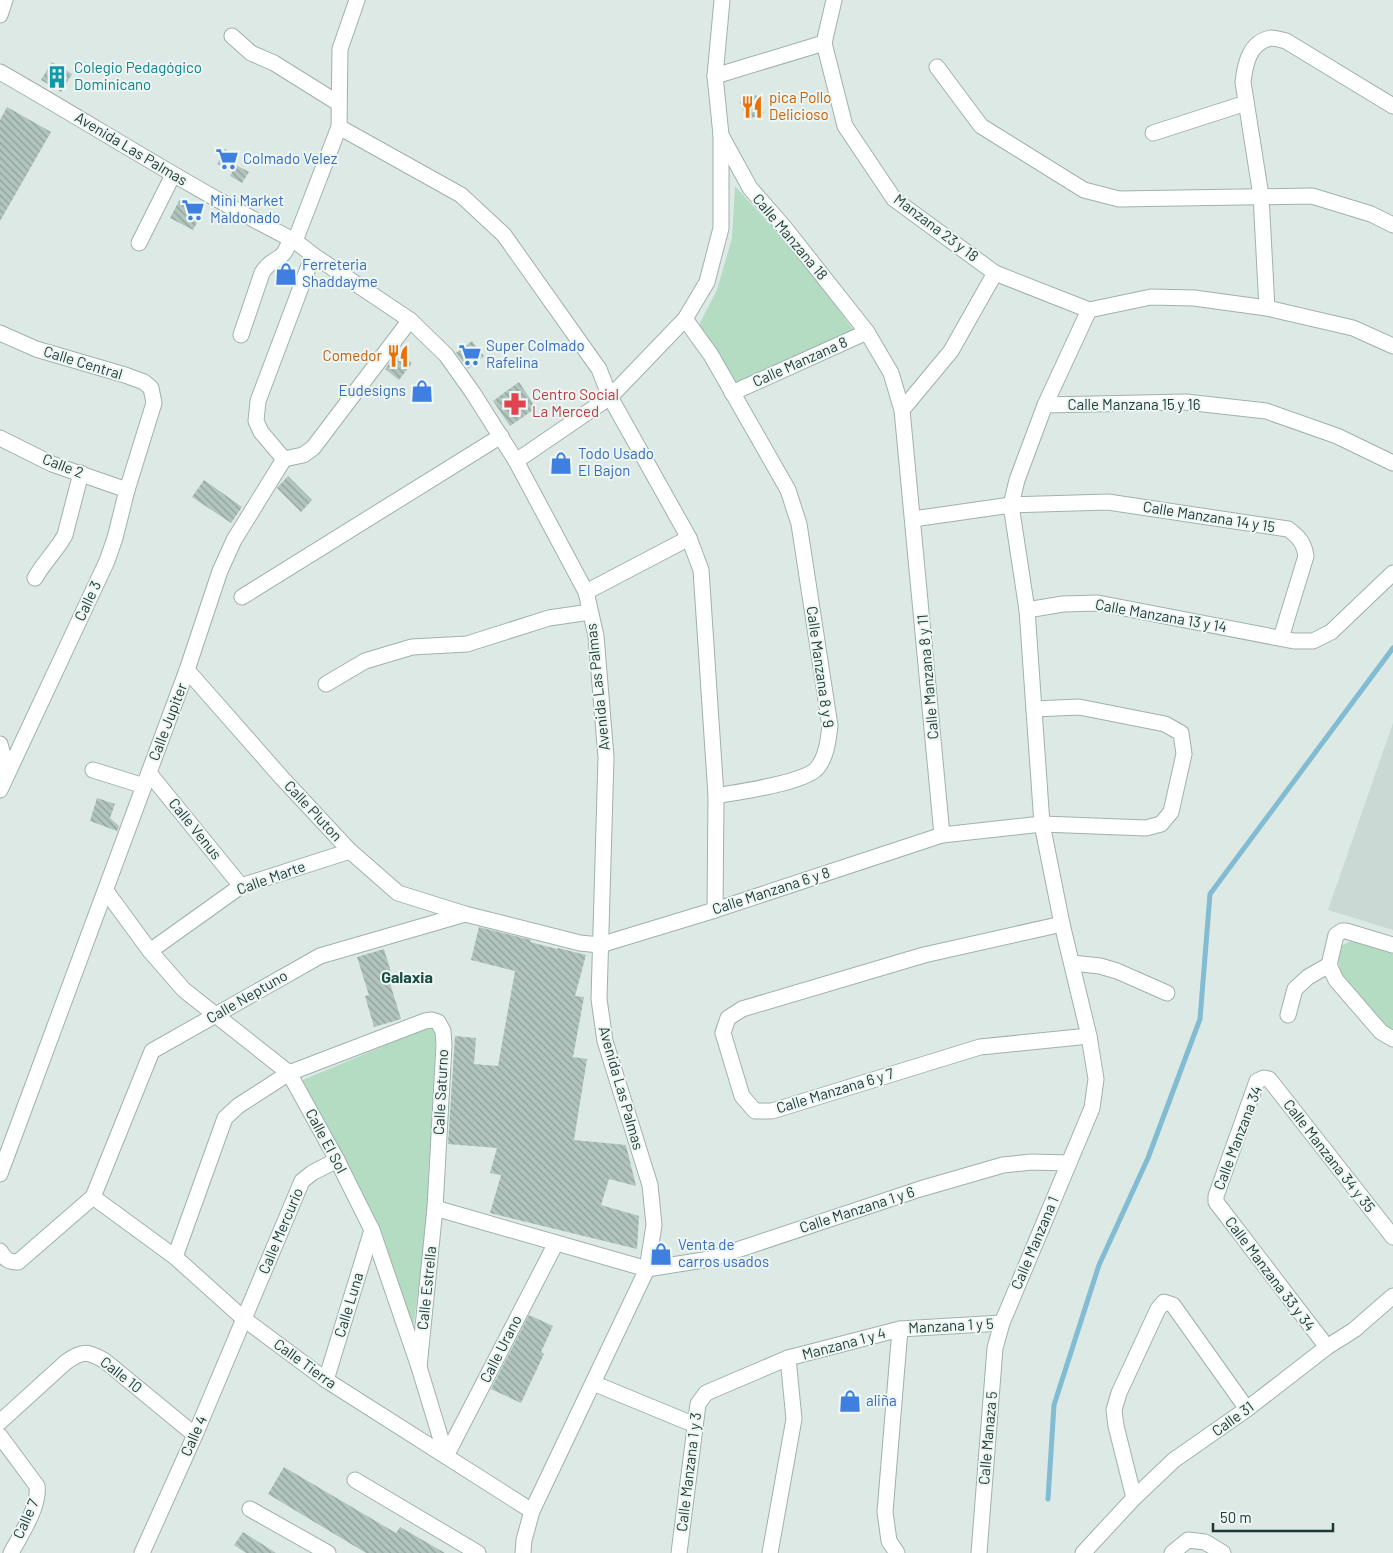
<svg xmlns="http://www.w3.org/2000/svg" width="1393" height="1553" font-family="Barlow,sans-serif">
  <defs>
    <pattern id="building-back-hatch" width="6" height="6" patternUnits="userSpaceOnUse" patternTransform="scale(1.25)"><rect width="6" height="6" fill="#b2c4be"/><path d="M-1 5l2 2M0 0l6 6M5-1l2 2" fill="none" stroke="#90a09b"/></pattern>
  </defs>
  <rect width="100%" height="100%" fill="#dde9e5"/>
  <path fill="#cbd9d4" d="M1393,723V930L1328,910Z"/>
  <g fill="#b4dcc3">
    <path d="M735,186L810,269L854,331L732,387L698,327L717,290L732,238Z"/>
    <path d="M1351,941L1393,954V1035L1341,977L1336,948Z"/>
    <path d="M436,1024L430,1209L412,1335L378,1223L298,1082Z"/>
  </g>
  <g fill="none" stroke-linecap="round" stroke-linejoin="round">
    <path stroke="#81bcd2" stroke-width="5" d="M1048,1499L1054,1405L1099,1265L1148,1158L1200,1019L1210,894L1393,648"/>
  </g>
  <g fill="url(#building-back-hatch)">
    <path d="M52,62L72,74L61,92L41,80Z"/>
    <path d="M756,95L764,113L747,120L740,102Z"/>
    <path d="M7,107L51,132L0,221V120Z"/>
    <path d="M225,149L236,155L228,170L217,164Z"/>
    <path d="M236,165L249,172L242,183L230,176Z"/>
    <path d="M180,199L203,211L193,230L170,218Z"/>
    <path d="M472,341L484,356L468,369L456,353Z"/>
    <path d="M398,352L412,363L399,380L385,369Z"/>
    <path d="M519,382L536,408L510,426L493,401Z"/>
    <path d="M288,476L312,500L301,512L277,488Z"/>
    <path d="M204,480L242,507L231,523L192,497Z"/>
    <path d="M97,798L115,804L110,818L119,826L117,831L90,821Z"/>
    <path d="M479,927L531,940L530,942L557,949L558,948L586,955L575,996L584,997L573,1057L587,1059L574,1140L626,1145L636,1186L609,1179L601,1205L639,1216L637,1249L490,1213L501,1175L490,1173L497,1148L448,1144L455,1036L476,1038L474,1064L498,1066L515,971L471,960Z"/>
    <path d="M384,949L394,982L390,983L401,1019L374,1027L365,996L369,995L357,957Z"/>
    <path d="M529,1315L553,1326L541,1352L544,1354L521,1403L491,1389Z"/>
    <path d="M284,1467L396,1533L400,1527L445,1553H366L268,1494Z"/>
    <path d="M243,1532L276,1553H246L234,1545Z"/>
  </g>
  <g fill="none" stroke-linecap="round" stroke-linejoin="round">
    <defs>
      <g id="minor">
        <path d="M834,0L824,43L845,126L894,199L995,273L1089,310"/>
        <path d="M0,15L5,0"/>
        <path d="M232,36L251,53L274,63L338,103"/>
        <path d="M937,67L981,126L1084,190L1119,199L1312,196L1371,214L1393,225"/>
        <path d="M0,72C98,128 194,190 295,241L313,255L410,320L446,355L473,393L516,461L586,592L596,636L606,757L599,999L605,1041L650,1185L654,1225L647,1269L532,1511L524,1540L523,1553"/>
        <path d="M715,76L824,43"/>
        <path d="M339,127L461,195L504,235L599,369L610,397L689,538L701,570L716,796C737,792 807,783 818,767C827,755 828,740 830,726L799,524L788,490L711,355L685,319"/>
        <path d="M1153,133L1246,103"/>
        <path d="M721,135L750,188L784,227L867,332L891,373L902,410L942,835"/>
        <path d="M295,241L339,127L340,49L357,0"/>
        <path d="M139,243L173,175"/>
        <path d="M1267,308L1261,196L1243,82C1245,65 1249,42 1271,38C1275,38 1282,40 1286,41L1393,106"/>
        <path d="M1089,310L1151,297L1194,298L1267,308L1353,328L1393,346"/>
        <path d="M0,333L36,349L125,375L144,382L151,388L154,403L127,490L115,538L107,561L0,790"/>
        <path d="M241,335L262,273C272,255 283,265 290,239"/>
        <path d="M732,393L867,332"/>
        <path d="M1045,405L1186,402L1266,411L1337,436L1393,463"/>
        <path d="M902,410L951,351L995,273"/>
        <path d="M0,438L52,464L127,490"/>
        <path d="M284,459L261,432L256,421L258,401L313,255"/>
        <path d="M516,461L610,397L685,319L707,282L721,228V135L715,76L722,0"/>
        <path d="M913,519L1011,505L1108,502L1288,529C1299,537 1304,543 1306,556L1281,638"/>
        <path d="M35,578C44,562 57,550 65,535L81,473"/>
        <path d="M586,592L689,538"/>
        <path d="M242,597L501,436"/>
        <path d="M1027,610L1063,604L1098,603L1294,641H1313L1331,632L1393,573"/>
        <path d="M187,670L282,778L350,851L398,893L465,914"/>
        <path d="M326,684L365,661L412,647L467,644L549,618L590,612"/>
        <path d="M0,744L8,772"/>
        <path d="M93,770L144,786"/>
        <path d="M149,773L241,886"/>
        <path d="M106,891L150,951L184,990L289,1073L337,1160L372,1230L419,1367L446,1456"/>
        <path d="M715,910L716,796"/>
        <path d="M1062,924L924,955L742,1009L728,1018L723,1033L742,1096L755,1111H772L980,1047L1089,1036"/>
        <path d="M1393,945L1346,931H1342L1336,935L1329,965L1336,980L1381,1032L1393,1039"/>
        <path d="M150,951L241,886L350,851"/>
        <path d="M1072,963L1100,966L1117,971L1167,993"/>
        <path d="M1288,1015L1295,989L1308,977L1329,965"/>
        <path d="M0,1174L187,670L220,571L234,540L284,459L303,455L313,448L410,320"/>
        <path d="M93,1197L175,1257L244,1319L326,1380L532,1511"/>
        <path d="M435,1208L647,1269L710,1259L920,1189L1003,1165L1032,1162L1069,1163"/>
        <path d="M0,1251C5,1259 8,1262 18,1262L93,1197L152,1051L320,956L465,914L580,943L600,945L715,910L942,835L1042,824L1146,828L1161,824L1171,812L1184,754L1181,733L1165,724L1079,707L1034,709"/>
        <path d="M175,1257L225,1118L238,1106L289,1073L425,1021L432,1020L438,1022L443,1031L444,1045L435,1208L419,1367"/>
        <path d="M1327,1347L1216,1202V1196L1257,1081L1264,1078L1269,1079L1393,1237"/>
        <path d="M326,1380L372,1230"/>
        <path d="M593,1383L695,1425"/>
        <path d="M0,1422L66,1362C83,1350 88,1351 105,1361L195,1435"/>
        <path d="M0,1436L37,1486C40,1506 20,1536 11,1553"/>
        <path d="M446,1456L556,1243"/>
        <path d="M355,1480L478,1553"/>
        <path d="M1134,1498L1116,1426L1114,1410L1119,1393L1158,1309L1164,1302L1173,1305L1247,1409"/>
        <path d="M250,1509L328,1553"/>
        <path d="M142,1553L195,1435L302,1181L312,1173L337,1160"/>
        <path d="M679,1553L698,1404L706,1393L788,1358L900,1329L1002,1323"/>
        <path d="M770,1553L794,1419L788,1358"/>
        <path d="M897,1553L889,1541L885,1512L900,1329"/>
        <path d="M979,1553L995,1348L1002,1323L1092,1108L1096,1079L1089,1036L1062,924L1042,824L1027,610L1011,505L1017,480L1045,405L1089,310"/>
        <path d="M1083,1553L1134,1498L1174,1460L1247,1409L1327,1347L1354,1330L1393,1296"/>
        <path d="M1172,1553L1188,1540L1205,1542L1223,1553"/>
      </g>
    </defs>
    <use href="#minor" stroke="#a0b1ad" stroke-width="17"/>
    <use href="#minor" stroke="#fff" stroke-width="15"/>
  </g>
  <defs>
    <symbol id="building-bare" viewBox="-9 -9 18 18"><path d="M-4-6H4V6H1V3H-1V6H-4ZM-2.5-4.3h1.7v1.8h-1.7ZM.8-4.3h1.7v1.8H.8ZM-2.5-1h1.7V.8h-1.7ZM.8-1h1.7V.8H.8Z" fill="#0f9aa8" stroke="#edf6f3" stroke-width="2.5" paint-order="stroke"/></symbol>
    <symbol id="restaurant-bare" viewBox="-9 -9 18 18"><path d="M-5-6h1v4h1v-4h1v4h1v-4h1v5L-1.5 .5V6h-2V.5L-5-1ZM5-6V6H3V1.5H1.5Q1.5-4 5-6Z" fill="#e8710a" stroke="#edf6f3" stroke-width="2.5" paint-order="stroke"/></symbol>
    <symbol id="supermarket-bare" viewBox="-9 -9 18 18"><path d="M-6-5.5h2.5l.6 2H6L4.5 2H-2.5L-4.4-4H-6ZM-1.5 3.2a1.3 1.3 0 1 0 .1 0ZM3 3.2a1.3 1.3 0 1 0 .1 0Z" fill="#3f7fe0" stroke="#edf6f3" stroke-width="2.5" paint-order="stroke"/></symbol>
    <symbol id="shop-bare" viewBox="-9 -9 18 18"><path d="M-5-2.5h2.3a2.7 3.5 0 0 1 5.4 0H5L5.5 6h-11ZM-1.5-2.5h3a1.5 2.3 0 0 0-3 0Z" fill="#3f7fe0" stroke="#edf6f3" stroke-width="2.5" paint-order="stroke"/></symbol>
    <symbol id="pharmacy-bare" viewBox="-9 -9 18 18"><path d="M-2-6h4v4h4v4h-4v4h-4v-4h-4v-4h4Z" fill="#e0444e" stroke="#edf6f3" stroke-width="2.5" paint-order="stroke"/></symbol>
  </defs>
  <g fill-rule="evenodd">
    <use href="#building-bare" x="41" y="61" width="32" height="32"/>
    <use href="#restaurant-bare" x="736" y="91" width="32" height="32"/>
    <use href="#supermarket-bare" x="211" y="143" width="32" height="32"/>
    <use href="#supermarket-bare" x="177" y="194" width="32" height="32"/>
    <use href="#shop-bare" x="270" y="258" width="32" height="32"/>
    <use href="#supermarket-bare" x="454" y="339" width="32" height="32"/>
    <use href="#restaurant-bare" x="382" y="340" width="32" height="32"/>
    <use href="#shop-bare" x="406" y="375" width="32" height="32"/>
    <use href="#pharmacy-bare" x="499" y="388" width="32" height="32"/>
    <use href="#shop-bare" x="545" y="447" width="32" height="32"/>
    <use href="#shop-bare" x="645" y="1238" width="32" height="32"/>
    <use href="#shop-bare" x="834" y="1385" width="32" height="32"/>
  </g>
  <g text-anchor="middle" stroke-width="4" stroke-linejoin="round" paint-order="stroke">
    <g font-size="15" fill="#0d838f" stroke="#edf6f3" text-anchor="start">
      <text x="74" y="73">Colegio Pedagógico<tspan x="74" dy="17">Dominicano</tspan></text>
    </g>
    <g font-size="15" fill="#c56008" stroke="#edf6f3" text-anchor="start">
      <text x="769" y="103">pica Pollo<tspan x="769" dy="17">Delicioso</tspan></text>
      <text x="382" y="361" text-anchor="end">Comedor</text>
    </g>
    <g font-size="15" fill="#1e3935" stroke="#edf6f3">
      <text transform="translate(131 149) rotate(31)" y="5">Avenida Las Palmas</text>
      <text transform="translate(936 228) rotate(37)" y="5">Manzana 23 y 18</text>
      <text transform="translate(790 237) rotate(50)" y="5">Calle Manzana 18</text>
      <text transform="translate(800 362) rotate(-24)" y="5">Calle Manzana 8</text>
      <text transform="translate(83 363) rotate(17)" y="5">Calle Central</text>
      <text x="1134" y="410">Calle Manzana 15 y 16</text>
      <text transform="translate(63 466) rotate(21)" y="5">Calle 2</text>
      <text transform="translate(1209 517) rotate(9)" y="5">Calle Manzana 14 y 15</text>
      <text transform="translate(88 601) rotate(-65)" y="5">Calle 3</text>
      <text transform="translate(1161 616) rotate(10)" y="5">Calle Manzana 13 y 14</text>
      <text transform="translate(820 667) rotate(82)" y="5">Calle Manzana 8 y 9</text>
      <text transform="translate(928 677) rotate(-95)" y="5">Calle Manzana 8 y 11</text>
      <text transform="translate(598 687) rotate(-96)" y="5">Avenida Las Palmas</text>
      <text transform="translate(168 722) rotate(-69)" y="5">Calle Jupiter</text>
      <text transform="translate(313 811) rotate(47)" y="5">Calle Pluton</text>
      <text transform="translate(195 829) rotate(51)" y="5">Calle Venus</text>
      <text transform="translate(271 878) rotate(-20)" y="5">Calle Marte</text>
      <text transform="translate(771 891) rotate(-18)" y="5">Calle Manzana 6 y 8</text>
      <text transform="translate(247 997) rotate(-30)" y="5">Calle Neptuno</text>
      <text transform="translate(621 1088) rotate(74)" y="5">Avenida Las Palmas</text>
      <text transform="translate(835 1091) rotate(-17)" y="5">Calle Manzana 6 y 7</text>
      <text transform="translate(441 1092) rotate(-87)" y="5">Calle Saturno</text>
      <text transform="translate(1238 1138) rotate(-69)" y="5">Calle Manzana 34</text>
      <text transform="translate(326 1141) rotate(62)" y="5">Calle El Sol</text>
      <text transform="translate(1329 1156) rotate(52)" y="5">Calle Manzana 34 y 35</text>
      <text transform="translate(857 1210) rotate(-18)" y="5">Calle Manzana 1 y 6</text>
      <text transform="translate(281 1231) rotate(-67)" y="5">Calle Mercurio</text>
      <text transform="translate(1035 1243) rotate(-67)" y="5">Calle Manzana 1</text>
      <text transform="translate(1270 1274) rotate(53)" y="5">Calle Manzana 33 y 34</text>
      <text transform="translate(427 1288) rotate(-84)" y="5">Calle Estrella</text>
      <text transform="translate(349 1305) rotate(-73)" y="5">Calle Luna</text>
      <text transform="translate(951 1326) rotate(-3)" y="5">Manzana 1 y 5</text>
      <text transform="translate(844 1344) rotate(-15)" y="5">Manzana 1 y 4</text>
      <text transform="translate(501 1349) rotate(-63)" y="5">Calle Urano</text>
      <text transform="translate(305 1364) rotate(36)" y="5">Calle Tierra</text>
      <text transform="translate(121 1375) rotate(38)" y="5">Calle 10</text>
      <text transform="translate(1233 1419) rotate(-36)" y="5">Calle 31</text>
      <text transform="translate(194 1436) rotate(-66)" y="5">Calle 4</text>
      <text transform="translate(988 1438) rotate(-85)" y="5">Calle Manaza 5</text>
      <text transform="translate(689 1472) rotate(-83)" y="5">Calle Manzana 1 y 3</text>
      <text transform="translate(26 1519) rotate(-66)" y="5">Calle 7</text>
    </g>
    <g font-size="15" fill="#366cbe" stroke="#edf6f3" text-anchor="start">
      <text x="243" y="164">Colmado Velez</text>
      <text x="210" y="206">Mini Market<tspan x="210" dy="17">Maldonado</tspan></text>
      <text x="302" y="270">Ferreteria<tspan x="302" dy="17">Shaddayme</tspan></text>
      <text x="486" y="351">Super Colmado<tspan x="486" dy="17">Rafelina</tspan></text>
      <text x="406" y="396" text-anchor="end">Eudesigns</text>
      <text x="578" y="459">Todo Usado<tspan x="578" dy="17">El Bajon</tspan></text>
      <text x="678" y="1250">Venta de<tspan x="678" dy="17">carros usados</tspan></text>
      <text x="866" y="1406">aliña</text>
    </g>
    <g font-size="15" fill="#be3a42" stroke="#edf6f3" text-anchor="start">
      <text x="532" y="400">Centro Social<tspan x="532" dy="17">La Merced</tspan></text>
    </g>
    <g font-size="16" font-weight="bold" fill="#1a4b45" stroke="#edf6f3">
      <text x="407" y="983">Galaxia</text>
    </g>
  </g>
  <path d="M1213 1523v8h120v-8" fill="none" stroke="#1e3935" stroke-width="2.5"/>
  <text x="1220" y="1523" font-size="15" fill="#1e3935" stroke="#edf6f3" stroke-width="4" paint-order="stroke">50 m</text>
</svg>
